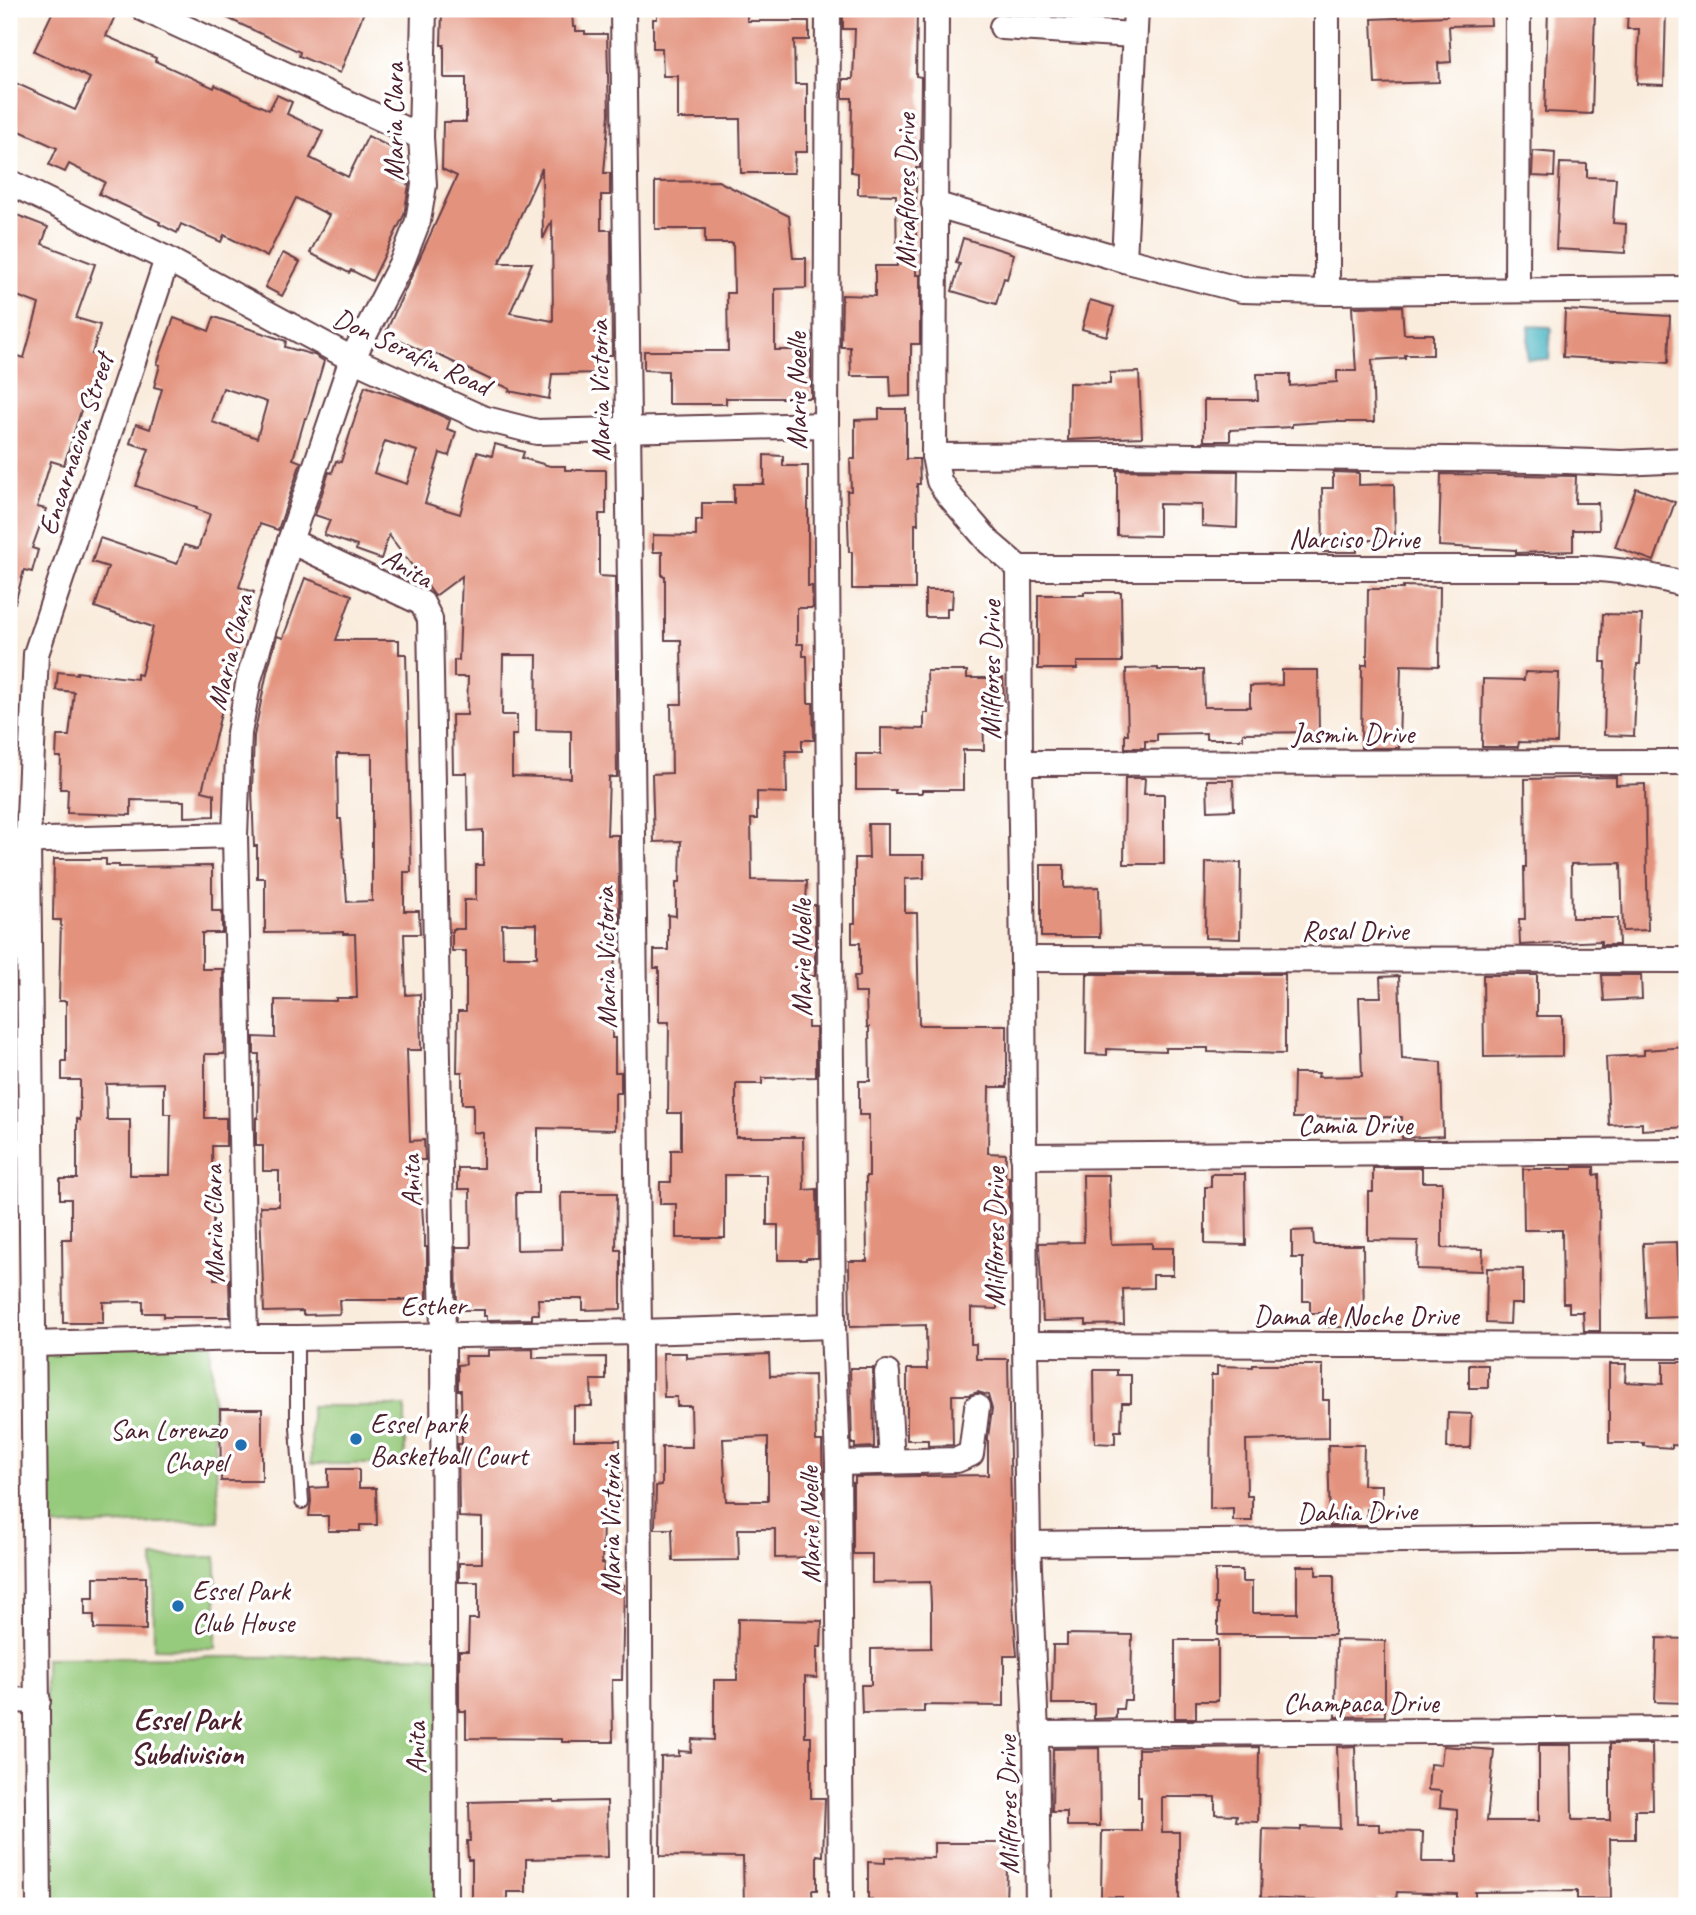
<svg xmlns="http://www.w3.org/2000/svg" width="1696" height="1915" font-family="Caveat,sans-serif">
  <rect width="100%" height="100%" fill="#fff"/>
  <filter id="ink" filterUnits="userSpaceOnUse"><feTurbulence type="fractalNoise" baseFrequency=".0143" numOctaves="2"/><feDisplacementMap in="SourceGraphic" scale="14" xChannelSelector="R" yChannelSelector="G"/><feConvolveMatrix kernelMatrix="1 2 1 2 8 2 1 2 1" color-interpolation-filters="sRGB"/></filter>
  <filter id="wash" filterUnits="userSpaceOnUse"><feTurbulence type="fractalNoise" baseFrequency=".00686" numOctaves="4" result="noise"/><feDisplacementMap in="SourceGraphic" scale="28" xChannelSelector="R" yChannelSelector="G"/><feGaussianBlur stdDeviation="1.57" result="paint"/><feColorMatrix in="noise" values="0 0 0 0 0 0 0 0 0 0 0 0 0 0 0 0 0 1.4 0 .05"/><feComposite in="paint" operator="in"/></filter>
  <g filter="url(#wash)">
    <rect width="100%" height="100%" fill="#f9ecdd"/>
    <g fill="#96ca7c" stroke="#707454" stroke-width="2">
      <path d="M210,1342L219,1521L42,1527L38,1347Z"/>
      <rect x="311" y="1406" width="94" height="58"/>
      <path d="M153,1557H216V1649L154,1648Z"/>
      <path d="M439,1656L440,1906H46L45,1658Z"/>
    </g>
    <path fill="#45b3c1" stroke="#486976" stroke-width="2" d="M1529,326L1551,327L1549,360L1527,359Z"/>
    <g id="blocks">
      <g fill="#e3927d" fill-rule="evenodd">
        <path d="M54,9H100L115,16L106,36L156,58L155,61L214,88L215,85L269,110L277,95L292,102L287,114L323,131L310,158L348,177L368,136L398,151L393,162L401,165L394,178L409,185L404,215L372,281L351,270L349,273L310,253L329,215L296,198L267,257L224,235L221,242L181,224L177,233L159,224L160,222L99,194L105,182L69,164L65,172L49,165L57,148L9,126V80L75,110L90,78L34,51Z"/>
        <path d="M208,9H365L340,73L299,56L300,52Z"/>
        <path d="M450,9H572L573,27H576V31H585V34H607L609,114L604,173H610V195H601V230H611L612,355H602V373L552,374L549,399L509,391L510,389L434,353L433,356L385,334L457,176L442,169L443,122H466V78H444V45H441L442,12L450,13ZM542,168L543,239L552,220L553,321L510,313L532,263H499Z"/>
        <path d="M657,9H747V21H809V40H794L795,84H807V152H795L794,173H741L740,119H678V76H663L662,48H653V19H657Z"/>
        <path d="M843,9L917,10L916,76L921,77L920,168H916V275H920V344H911V396L891,397L890,376H851L850,347H841L842,295L875,296V266H897L896,195L858,194V173L851,172L852,98H843V79H853L855,29H843Z"/>
        <path d="M1447,9H1490L1491,25L1449,26L1451,62L1438,63L1439,82L1375,84L1372,19L1447,16Z"/>
        <path d="M1548,9H1595L1592,114L1545,112Z"/>
        <path d="M1628,9H1666L1664,85L1637,84L1639,29H1627Z"/>
        <path d="M1533,151L1555,153L1554,177L1532,176Z"/>
        <path d="M1560,163L1587,164V177L1616,178L1613,223L1626,224L1625,253L1556,249Z"/>
        <path d="M718,181L789,216L793,258H806V288L775,289V350H811V398H726V404H668V371L644,370V351H728L727,293H734L733,243H705V229H655V182Z"/>
        <path d="M9,212L48,227L42,244L95,264L76,318L100,325L92,354L104,358L88,406L83,404L64,465L51,461L37,507L46,509L32,548L38,550L32,572L24,570L15,603H9V353L24,358L39,304L9,293Z"/>
        <path d="M963,238L1014,254L1007,279L1004,278L996,304L952,291L960,264L956,263Z"/>
        <path d="M283,253L300,262L282,296L265,287Z"/>
        <path d="M1090,300L1114,307L1107,336L1082,329Z"/>
        <path d="M1402,306L1404,334H1433V355H1405V358L1372,360L1374,422H1338V421L1292,424V427L1230,430V441H1204V400H1258L1257,374H1290V386L1337,382V371H1356L1352,307Z"/>
        <path d="M1565,310L1670,316L1668,363L1563,357Z"/>
        <path d="M214,317L286,341L285,347L314,355L324,361L307,418H305L293,459L301,462L278,530L260,524L239,587L254,592L239,639L231,671L226,670L225,697L202,791L214,794V816L184,817V801L131,800V815L67,813L68,789H60L61,757H56L57,736H69L74,692L56,690L58,672L77,674V672L137,679V674L141,675L153,627L95,607L108,567L92,562L100,538L177,564L184,545L198,549L210,514L196,509L197,507L136,486L149,449L130,443L136,424L150,429L162,389L154,387L160,365L157,364L174,318L209,331ZM223,388L267,402L257,438L212,422Z"/>
        <path d="M1139,372L1142,437L1068,440L1069,383L1110,384V373Z"/>
        <path d="M365,386L412,402L450,420L447,429L456,432L449,456L440,453L425,503L460,514L477,452L492,456L495,444L524,452L522,458L550,466H565V470H606V514H599V576L615,577L617,777H609L607,835H618L620,952H615L614,978H612V1038H615V1072H621V1093H615V1130L538,1128V1193H516L517,1250L562,1249L561,1193H617L616,1250H621V1309L583,1310V1299H538L539,1314H532V1319L487,1320V1316H484V1310H457L456,1247H471L470,1189H458V1168H483V1133L473,1132V1104H462V1072H457L458,1011H466V951H452V929H464V900H476V865H483V830L468,831L467,773H453L452,715H467L468,677H454V660H459L462,576L435,596L389,535L381,559L356,550L357,546L324,535L330,520L315,515L329,472L332,473L336,461L341,462ZM385,441L417,451L407,484L374,473ZM503,655H537L536,730L571,731V778L512,776V735H517V715H502ZM502,924H537V957H503Z"/>
        <path d="M879,409H906V459H919L920,484H917L918,524H915V589H852V552H849L847,491H851L850,459H855V420L879,419Z"/>
        <path d="M764,455L783,456V466H808V586H812L813,608H797V644H803V656H807L808,703H813L814,740H802V751H786L787,793L757,792V819H751L752,880L807,881L806,905H815V976H807L808,1028H816V1077L762,1078V1084H736V1137H803L804,1190L817,1189L818,1258H806V1260H778V1225H767V1175H725V1238H676V1204H660V1182H671V1150H681V1113H668L669,1022H659V968H654V950H668V915L676,916V882H680L681,841L654,842L652,774L672,773L671,704H682L681,640H665V576H662V552H653V535L696,536V520H702V503H734V484H764Z"/>
        <path d="M1117,470L1238,471L1237,528L1202,526V505L1159,504V536L1117,535Z"/>
        <path d="M1333,472L1359,473V485L1394,484L1395,540H1357V552H1323L1322,488H1333Z"/>
        <path d="M1441,474L1576,476L1575,503H1598L1599,530H1573V551L1516,553V550L1439,546Z"/>
        <path d="M1636,488L1675,502L1654,561L1615,547Z"/>
        <path d="M305,578L352,595L336,640H399V654H406L411,872H404V911H419L420,934H404L406,995L420,994L421,1050H407L410,1141L424,1140L425,1160H419L424,1236H425V1247H427V1315H407V1300H339L340,1314L303,1315V1311L264,1312L260,1206H279V1171H263V1146H256V1118H258L259,1054H254V1037L275,1038V1000L336,1001V998H357L355,934H343V932L265,933V878H257V846H254L252,789L254,736L267,672L277,636L283,638ZM337,754H372V901L347,902L341,819H338Z"/>
        <path d="M1403,586L1440,587L1439,666L1401,665L1399,748H1361L1362,665H1367L1368,589H1403Z"/>
        <path d="M925,590H953L952,608H947V617H925Z"/>
        <path d="M1084,592H1121L1122,662H1077V669H1038V595H1084Z"/>
        <path d="M1603,614L1642,615L1640,664H1637L1634,736L1604,735L1606,662H1601Z"/>
        <path d="M1158,668V670H1203L1204,707H1250V686L1282,685V670H1318L1319,732L1243,733V739H1206V733L1157,734V741H1145V748H1125V734H1128L1126,669Z"/>
        <path d="M927,671H967V678H1003L1004,706H983L984,750H963V790H922V793H895V790H856V754H881V728L924,729V713H928Z"/>
        <path d="M1525,672L1559,673L1557,743L1519,742L1518,747H1482L1483,679L1524,680Z"/>
        <path d="M1616,777V785L1645,784L1648,930L1623,931L1621,863L1571,864L1572,918H1618L1619,945H1601V941L1520,945L1519,919H1525L1524,867H1526L1525,779Z"/>
        <path d="M1125,778H1145L1144,794H1164V864H1124Z"/>
        <path d="M1207,780H1233L1234,810L1208,811Z"/>
        <path d="M868,824H888V855H924V878L905,879V913H917L919,1025H1007V1087H989L988,1153L1006,1154L1005,1177H1009L1010,1265H998L997,1309L971,1308V1344H976V1359H1008L1013,1606L1017,1656H1004V1706L924,1705V1712L862,1713L861,1685H871V1649L931,1648V1604L930,1582L872,1583V1554H853V1483H855V1477L988,1475V1437L992,1409L988,1395L978,1392L969,1395H952L953,1445L928,1446V1440H907V1369H927L926,1325L850,1327L849,1261H867L866,1176H869V1115H859V1081H870L869,1027H867L866,993H855L854,976H860V943H852V923H855V858H869Z"/>
        <path d="M54,859H106V865H119V867L212,866V911H222V933H202V969H223L224,1054H205V1118H226V1146H212L214,1279H229L230,1317H163V1313H143V1301L103,1302V1323H63L62,1239H71V1199H60V1179H77V1119L80,1120V1080H62V1061H66V1001H59L61,920H53ZM164,1083V1114H171L170,1175H130V1120H107L106,1084Z"/>
        <path d="M1206,862L1241,863L1240,939L1205,938Z"/>
        <path d="M1041,865H1064V888L1099,887L1100,937H1041Z"/>
        <path d="M1087,974H1285V1054L1208,1052V1048H1165V1051L1107,1049V1055L1086,1054Z"/>
        <path d="M1483,975H1537V1016H1562V1056L1484,1057Z"/>
        <path d="M1602,975H1641L1642,999L1604,1001Z"/>
        <path d="M1399,976L1402,1059L1441,1062L1443,1136L1402,1138V1117L1293,1118L1294,1073H1319L1318,1077L1362,1076L1359,997H1381L1380,977Z"/>
        <path d="M1687,1047V1127L1642,1130V1123L1609,1125L1606,1057L1644,1055V1050Z"/>
        <path d="M1573,1167H1594V1175L1599,1174L1600,1331H1584L1583,1312H1569V1303H1563L1562,1230H1524L1523,1169H1573Z"/>
        <path d="M1373,1168H1422V1182H1442V1248L1483,1249L1482,1271L1417,1269L1418,1241L1368,1240V1192H1373Z"/>
        <path d="M1211,1174H1245L1246,1245L1205,1244V1187H1211Z"/>
        <path d="M1083,1175H1109L1111,1244L1152,1243V1248H1173V1275H1153V1288L1123,1289L1124,1324L1086,1325V1320L1043,1321L1039,1243L1084,1242Z"/>
        <path d="M1313,1230L1314,1245H1363L1364,1327H1324V1313H1310V1301H1303V1258H1292V1231Z"/>
        <path d="M1677,1242L1680,1317L1646,1318L1643,1243Z"/>
        <path d="M1487,1268L1523,1269V1304H1511L1510,1324L1486,1323Z"/>
        <path d="M533,1349V1358L606,1357V1380H591L592,1406H574V1440H620L621,1500H615V1520L603,1519L602,1563H604L603,1575H611L610,1584L624,1585L622,1680H612L613,1742H562V1739L466,1738V1711H459V1651H468L469,1619H478V1582H459V1563H482V1518L459,1517L458,1444H462L461,1390H458V1365L466,1364L465,1356H489V1350Z"/>
        <path d="M663,1353H686V1358L769,1354L770,1376L814,1375L816,1441H822L823,1497H819V1557L775,1558V1529H738L739,1560L673,1561L672,1529H655L656,1486L662,1485V1447H692L691,1406H677V1397H664ZM768,1437V1501H726L723,1439Z"/>
        <path d="M1663,1362H1687V1446L1672,1445V1448L1644,1446V1443H1609V1364H1626L1625,1382L1663,1384Z"/>
        <path d="M1253,1365H1323V1400H1329V1438L1246,1440L1247,1496H1252V1521H1233V1508L1210,1509L1211,1375H1217V1366L1253,1367Z"/>
        <rect x="1469" y="1365" width="19" height="23"/>
        <path d="M850,1368H873L874,1447L855,1448V1444H852Z"/>
        <path d="M1094,1370H1117V1375H1131V1403H1122L1121,1431H1115V1444L1095,1443Z"/>
        <path d="M220,1409H262V1481H221Z"/>
        <path d="M1448,1413L1471,1414L1470,1448H1447Z"/>
        <path d="M1328,1445H1364L1363,1485H1382V1509H1367V1526H1330Z"/>
        <path d="M328,1469H359V1488H376L377,1525H360V1531H328V1516H309L311,1501L310,1488L328,1487Z"/>
        <path d="M1297,1566H1316V1575H1334V1635H1218V1604H1215V1570H1242V1582H1252V1613H1297Z"/>
        <path d="M94,1577H146V1630L94,1629V1615H85V1598H94Z"/>
        <path d="M738,1619L822,1621L821,1647H817V1678L805,1677V1737H811V1798H825L823,1856L817,1855V1890H812L813,1906H744L743,1857L660,1856L661,1757L679,1756V1751L691,1752L692,1739L714,1740V1680H737Z"/>
        <path d="M1067,1634L1132,1635L1131,1700H1124L1123,1709H1116V1718L1094,1719V1704H1052L1053,1645H1067Z"/>
        <path d="M1657,1638L1687,1639V1703L1655,1702Z"/>
        <path d="M1175,1640H1218V1701H1196V1718H1175Z"/>
        <path d="M1336,1640L1385,1641V1716L1335,1717Z"/>
        <path d="M1610,1744H1652L1653,1810H1635V1839H1610L1611,1899H1577V1891L1475,1892V1906H1457V1894L1397,1892L1396,1899L1377,1898V1903L1261,1898L1263,1829L1301,1830V1827L1340,1828L1337,1747L1355,1746L1357,1824H1379V1831L1423,1832L1422,1862H1457V1809L1440,1807L1441,1791L1428,1790L1430,1764L1441,1765L1443,1746L1494,1750L1487,1821H1539V1745H1571L1572,1820H1610Z"/>
        <path d="M1259,1747L1258,1822L1236,1821L1237,1815L1215,1814V1797H1162V1832H1179V1906H1122V1897H1101L1102,1831H1141V1797H1138V1749Z"/>
        <path d="M1099,1748L1100,1826H1067V1812H1052L1053,1749Z"/>
        <path d="M554,1800V1802L607,1801L608,1857L526,1859V1892H507V1906H472V1860H468L467,1841H470L469,1802Z"/>
        <path d="M934,1843H1019V1867H1007L1006,1905L1001,1904V1906H872V1899H868V1862L885,1863V1857L934,1858Z"/>
      </g>
    </g>
  </g>
  <g filter="url(#ink)">
    <use href="#blocks" fill-opacity="0" stroke="#643e46" stroke-width="2"/>
    <g fill="none" stroke-linecap="round" stroke-linejoin="round">
      <defs>
        <path id="service" d="M297,1338V1427L302,1502"/>
        <g id="minor">
          <path d="M144,9L421,137"/>
          <path d="M623,9L639,1332L641,1906"/>
          <path d="M828,9L826,425L833,1326L838,1463L841,1906"/>
          <path d="M936,9L934,456L939,481L947,493L990,543L1019,568"/>
          <path d="M1327,9V292"/>
          <path d="M1002,27L1134,35"/>
          <path d="M9,182L167,259L352,359L482,418L537,432L826,425"/>
          <path d="M934,204L1124,260L1242,290L1327,292L1687,289"/>
          <path d="M1124,260L1136,9"/>
          <path d="M1517,290L1518,9"/>
          <path d="M934,456L1114,455L1538,460L1622,463L1687,460"/>
          <path d="M290,541L422,603L430,619L443,1334L445,1906"/>
          <path d="M1019,568L1020,763L1023,959L1025,1344L1028,1544L1036,1734L1038,1906"/>
          <path d="M1019,568H1584C1622,570 1650,575 1687,585"/>
          <path d="M1020,763L1687,762"/>
          <path d="M9,841L235,835"/>
          <path d="M1023,959L1687,960"/>
          <path d="M1023,1156L1687,1151"/>
          <path d="M245,1338L235,835L239,733L249,679L290,541L352,359L402,262L418,221L424,185L421,137L424,9"/>
          <path d="M34,1344L245,1338H297L639,1332L833,1326"/>
          <path d="M1025,1344L1687,1346"/>
          <path d="M887,1373L892,1462"/>
          <path d="M838,1463L957,1460L971,1454L977,1407"/>
          <path d="M1028,1544L1687,1537"/>
          <path d="M9,1700L38,1701"/>
          <path d="M1036,1734L1687,1729"/>
          <path d="M39,1906L28,841L36,654L167,259"/>
        </g>
      </defs>
      <use href="#service" stroke="#643e46" stroke-width="16"/>
      <use href="#minor" stroke="#643e46" stroke-width="28"/>
      <use href="#service" stroke="#fff" stroke-width="12"/>
      <use href="#minor" stroke="#fff" stroke-width="24"/>
    </g>
  </g>
  <g fill="#1f6fb2" stroke="#fff" stroke-width="2.5">
    <circle cx="356" cy="1439" r="7"/>
    <circle cx="241" cy="1445" r="7"/>
    <circle cx="178" cy="1606" r="7"/>
  </g>
  <g text-anchor="middle" stroke-width="7" stroke-linejoin="round" paint-order="stroke">
    <g font-size="28" fill="#4a1f2b" stroke="#fff">
      <text transform="translate(393 122) rotate(-90)" y="10">Maria Clara</text>
      <text transform="translate(905 191) rotate(-90)" y="10">Miraflores Drive</text>
      <text transform="translate(412 351) rotate(25)" y="10">Don Serafin Road</text>
      <text transform="translate(599 391) rotate(-91)" y="10">Maria Victoria</text>
      <text transform="translate(796 391) rotate(-90)" y="10">Marie Noelle</text>
      <text transform="translate(75 444) rotate(-72)" y="10">Encarnacion Street</text>
      <text x="1354" y="548">Narciso Drive</text>
      <text transform="translate(408 567) rotate(30)" y="10">Anita</text>
      <text transform="translate(229 652) rotate(-76)" y="10">Maria Clara</text>
      <text transform="translate(990 670) rotate(-90)" y="10">Milflores Drive</text>
      <text x="1353" y="743">Jasmin Drive</text>
      <text x="1355" y="940">Rosal Drive</text>
      <text transform="translate(605 958) rotate(-91)" y="10">Maria Victoria</text>
      <text transform="translate(801 958) rotate(-90)" y="10">Marie Noelle</text>
      <text x="1355" y="1134">Camia Drive</text>
      <text transform="translate(410 1181) rotate(-91)" y="10">Anita</text>
      <text transform="translate(213 1224) rotate(-91)" y="10">Maria Clara</text>
      <text transform="translate(994 1237) rotate(-90)" y="10">Milflores Drive</text>
      <text transform="translate(433 1305) rotate(-1)" y="10">Esther</text>
      <text x="1356" y="1325">Dama de Noche Drive</text>
      <text transform="translate(1357 1511) rotate(-1)" y="10">Dahlia Drive</text>
      <text transform="translate(610 1525) rotate(-90)" y="10">Maria Victoria</text>
      <text transform="translate(809 1525) rotate(-91)" y="10">Marie Noelle</text>
      <text x="1361" y="1712">Champaca Drive</text>
      <text transform="translate(415 1748) rotate(-90)" y="10">Anita</text>
      <text transform="translate(1007 1805) rotate(-91)" y="10">Milflores Drive</text>
    </g>
    <g font-size="28" fill="#4a1f2b" stroke="#fff" text-anchor="start">
      <text x="370" y="1433">Essel park<tspan x="370" dy="32">Basketball Court</tspan></text>
      <text x="227" y="1439" text-anchor="end">San Lorenzo<tspan x="227" dy="32">Chapel</tspan></text>
      <text x="192" y="1600">Essel Park<tspan x="192" dy="32">Club House</tspan></text>
    </g>
    <g font-size="30" font-weight="bold" fill="#4a1f2b" stroke="#fff">
      <text x="187" y="1730">Essel Park<tspan x="187" dy="34">Subdivision</tspan></text>
    </g>
  </g>
  <rect width="1696" height="1915" fill="none" stroke="#fff" stroke-width="35"/>
</svg>
